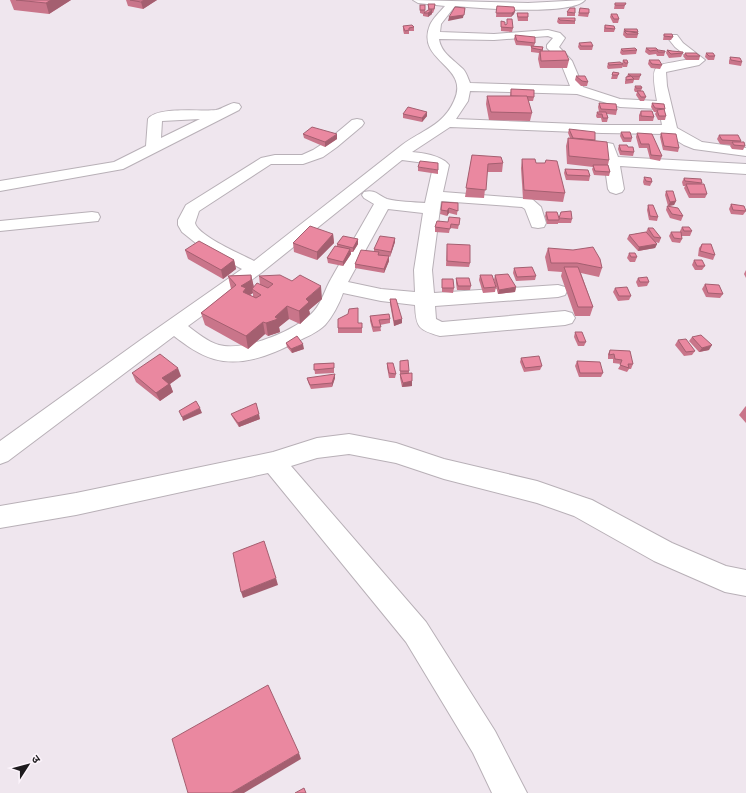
<svg xmlns="http://www.w3.org/2000/svg" width="746" height="793" font-family="'Work Sans','Noto Sans Devanagari',sans-serif">
  <rect width="100%" height="100%" fill="#efe6ee"/>
  <g fill="none" stroke-linecap="round" stroke-linejoin="round">
    <defs>
      <g id="minor">
        <path d="M413,0L528,3L585,0C572,16 477,8 455,6L441,24L440,32L494,34L548,30L560,33L565,38L559,47L572,61L583,87L620,99L657,101C649,58 655,67 690,59L675,47L667,37L669,35H677L683,43L705,60L699,65L666,72L667,86L677,128L702,142L746,148V156L694,149L684,145L666,134L602,133L450,127L412,152C423,153 441,155 449,165L443,192L532,199L541,207L546,223L544,227L538,228L532,227L525,209L522,207L441,201L432,270L434,293L558,285L565,287L567,291L565,295L558,297L435,306L436,319L442,322L565,311L572,313L575,318L572,323L565,325L440,336C418,330 416,327 415,305L381,301L343,293C339,304 333,316 325,325C317,333 306,337 296,342C271,355 242,367 214,359C199,355 186,345 174,336L8,461L0,464V441L142,339L242,269L202,248L182,232L178,225V220L186,205L261,158L275,155H302L313,150L327,141L352,120L357,119L362,120L364,123L362,126L337,147L323,157L303,164H271L199,211L195,223C198,236 241,254 254,261C303,222 353,184 402,145C422,130 443,126 454,101C471,65 415,62 430,25C433,18 440,12 445,6L418,3ZM548,36L553,38L547,45V48L560,61L570,86L470,83C468,78 466,72 463,69C453,59 441,53 439,39L494,40ZM470,91L577,94L620,107L659,109L662,125H602L456,119L468,101ZM402,160L425,163L433,167L425,203C413,202 398,202 387,199C378,195 375,189 364,192L362,195L364,198L374,204C360,229 345,254 331,279C325,289 322,302 314,311C298,330 244,352 219,345C208,342 197,333 188,326L261,273ZM388,209L423,213L414,270L415,292L381,289L348,282Z"/>
        <path d="M234,103L239,104L241,107L239,110L123,169L0,191V181L114,162L146,146L148,119C157,106 201,112 216,110C222,109 228,104 234,103ZM200,119L161,138L162,121Z"/>
        <path d="M608,143L613,144L618,157L746,164V174L620,166L624,189L622,192L616,194L610,192L608,189L604,161L601,147L603,144Z"/>
        <path d="M92,212L98,213L100,217L98,221L0,231V221Z"/>
        <path d="M349,434L396,443L444,459L537,481L583,497L592,500L672,543L726,566L746,570V596L725,592L654,561L574,516L537,503L444,479L396,463L349,454L317,458L291,466L426,622L495,731L527,793H492L473,753L406,642L268,473L76,515L0,528V506L76,493L273,452L317,438Z"/>
      </g>
    </defs>
    <use href="#minor" stroke="#b8b0b7" stroke-width="2"/>
    <use href="#minor" fill="#fff" fill-rule="evenodd"/>
  </g>
  <g fill="#c9758a" fill-rule="evenodd">
    <path d="M10,0H71L49,14L14,10Z"/>
    <path d="M126,0H157L143,9L128,6Z"/>
    <path d="M615,3L625,5L624,9H614Z"/>
    <path d="M428,4H435V8L433,13H432V14L428,17L423,16V14L420,13V5H425V12L428,10Z"/>
    <path d="M497,6L515,11L514,14L511,17H496Z"/>
    <path d="M580,8L589,13L588,17L578,16Z"/>
    <path d="M567,12L575,13V16H567Z"/>
    <path d="M517,13L528,17V21H518L517,16Z"/>
    <path d="M611,14L619,19L618,23H613L610,17Z"/>
    <path d="M558,18L575,21V24H559L557,22Z"/>
    <path d="M507,19L513,28L512,32L501,31V21L505,25L507,24Z"/>
    <path d="M605,25L615,29L614,32H604V29Z"/>
    <path d="M403,26L414,27V31H409V34H404L403,30Z"/>
    <path d="M624,29L638,32V34L637,38H626L623,35Z"/>
    <path d="M664,34L673,37L671,40H663Z"/>
    <path d="M515,35L535,43L534,46L543,47V51L569,60L567,68H540L538,59L539,53L531,52V46L516,45L514,39Z"/>
    <path d="M579,43L593,46L592,50H580L578,47Z"/>
    <path d="M646,48L665,52L664,56H657L656,54L649,55L645,52Z"/>
    <path d="M621,49L637,50L636,54L622,55L620,53Z"/>
    <path d="M667,50L683,53L681,57L669,58L666,53Z"/>
    <path d="M685,53L700,56L699,60H686L683,56Z"/>
    <path d="M706,53L715,56L714,60H708L705,57Z"/>
    <path d="M730,57L742,62L741,66L729,64V61Z"/>
    <path d="M623,60L628,63L627,67H623V66L622,68L608,69L607,67L608,63L622,64Z"/>
    <path d="M649,60L662,65L660,69L651,68L648,64Z"/>
    <path d="M613,72L619,73L617,79H611Z"/>
    <path d="M628,74H641L639,80H634L633,83L625,84V81Z"/>
    <path d="M576,76L588,82L587,86H581L575,80Z"/>
    <path d="M635,86L642,88L641,91L646,97L644,101H640L636,95L637,92H635L634,90Z"/>
    <path d="M511,89L534,97L533,101H528L532,113L530,121L489,120L486,104L487,96H510Z"/>
    <path d="M599,103L617,110L616,115L607,114L608,118L607,122H602L601,118H597L596,116L597,112H599L598,107Z"/>
    <path d="M652,103L665,109L664,111L666,116L665,120H658L655,114L656,112H654L651,107Z"/>
    <path d="M641,111L654,117L653,121H639V115Z"/>
    <path d="M403,114L427,116L422,122L403,118Z"/>
    <path d="M569,129L595,140L609,160L608,165L610,172L609,176L594,175L592,169L593,167L567,164L566,146L568,138H570L568,133Z"/>
    <path d="M621,132L632,138L631,142H623L620,136Z"/>
    <path d="M637,133L662,156L660,161L650,159L647,148H639L636,137Z"/>
    <path d="M661,133L679,148L678,152L663,150L660,137Z"/>
    <path d="M303,134L337,139L325,147L304,138Z"/>
    <path d="M719,135L741,141V142L745,146L743,150L732,149L730,146L731,145L720,144L717,139Z"/>
    <path d="M619,145L628,147L634,152L633,156L620,155L618,149Z"/>
    <path d="M472,155L503,163L502,172H487L484,198L465,197Z"/>
    <path d="M522,159L536,163L565,193L563,202L523,199L521,168Z"/>
    <path d="M418,167L438,170V174L418,171Z"/>
    <path d="M565,169L590,176L589,181L566,180L564,173Z"/>
    <path d="M644,177L652,182L650,186L644,185L643,182Z"/>
    <path d="M684,178L702,183L701,184L707,194L705,198H689L684,188L685,186H683L682,182Z"/>
    <path d="M666,191L676,201L674,205L668,206L665,195Z"/>
    <path d="M442,202L458,203L457,215L449,213L447,216L440,214Z"/>
    <path d="M731,204L746,211L743,215L731,214L729,209Z"/>
    <path d="M648,205L658,217L657,221L649,220L647,210Z"/>
    <path d="M667,206L683,216L681,221L670,218L666,210Z"/>
    <path d="M546,212L559,218L572,219L571,223H558V224H547L545,216Z"/>
    <path d="M460,218L458,229L450,228L449,233L435,232V227Z"/>
    <path d="M682,227L692,231L690,236H682L681,234L682,239L680,243L672,242L669,236L671,232H680V231Z"/>
    <path d="M648,228L661,238L659,243L655,242L657,244L655,248L638,251L627,239L629,235L646,232Z"/>
    <path d="M333,234L334,243L317,260L294,252L293,243Z"/>
    <path d="M395,238V242L390,257L389,256V261L384,273L355,268V264L374,252V249Z"/>
    <path d="M358,239V244L353,252H351V254L343,266L328,263L327,258L337,246V244Z"/>
    <path d="M447,244L470,263L469,267L446,266Z"/>
    <path d="M702,244L715,255L713,260L698,256L699,248Z"/>
    <path d="M548,248L602,268L599,277L581,273L593,307L590,316H575L561,276L562,272L548,271L545,257Z"/>
    <path d="M185,250L234,260L236,269L223,279L188,259Z"/>
    <path d="M629,253L637,257L635,262H630L627,258Z"/>
    <path d="M694,260L705,266L702,270H695L692,265Z"/>
    <path d="M514,268L536,276L535,280L516,281L513,273Z"/>
    <path d="M746,270V278L744,274Z"/>
    <path d="M251,275L254,287L260,285L259,276L322,299L309,310L310,314L300,324L289,319L279,327L280,332L268,336L265,334L248,349L205,325L201,313L231,289L228,276ZM253,293V297L250,295Z"/>
    <path d="M480,275L496,287L495,292L483,293L479,280Z"/>
    <path d="M495,275L516,287L515,292L498,294L494,280Z"/>
    <path d="M456,278L471,286L470,290H457L456,283Z"/>
    <path d="M638,278L649,282L647,286L638,287L636,282Z"/>
    <path d="M442,279L454,288L453,293L442,292Z"/>
    <path d="M705,284L723,294L720,298L706,297L702,289Z"/>
    <path d="M615,288L631,296L629,300L618,301L613,292Z"/>
    <path d="M390,299L402,319V323L394,326L390,304Z"/>
    <path d="M370,316L390,319V323L380,325L381,331L373,332L370,321Z"/>
    <path d="M358,323H362V333H338V328Z"/>
    <path d="M575,332L586,342L584,346H578L574,337Z"/>
    <path d="M692,337L709,350L699,352L689,341Z"/>
    <path d="M678,340L695,351L692,355L684,356L675,345Z"/>
    <path d="M286,343L304,349L292,353L287,347Z"/>
    <path d="M610,350L633,364L631,369H629L627,372L618,369L621,364L613,363V359H608V354Z"/>
    <path d="M521,358L542,366L540,370L524,372L520,362Z"/>
    <path d="M400,361L409,371V373L412,381V386L402,387L400,378Z"/>
    <path d="M577,361L603,373L601,377H579L575,366Z"/>
    <path d="M334,363V373L315,374L314,364Z"/>
    <path d="M387,363L396,374L395,378H389L387,367Z"/>
    <path d="M132,373L181,376L170,384L173,392L160,401L136,382Z"/>
    <path d="M307,378H335L332,387L311,389L308,382Z"/>
    <path d="M746,406V423L739,415L745,407Z"/>
    <path d="M231,414L260,419L239,427L233,418Z"/>
  </g>
  <g fill="#a45f70">
    <path d="M51,0H71L49,14L46,3Z"/>
    <path d="M144,0H157L143,9L141,2Z"/>
    <path d="M465,8L463,18L448,21L449,17Z"/>
    <path d="M432,10V14L428,17V13Z"/>
    <path d="M515,11L514,14L511,17L512,13Z"/>
    <path d="M427,112V116L422,122V118Z"/>
    <path d="M337,134V139L325,147V142Z"/>
    <path d="M676,201L674,205L668,206L670,202Z"/>
    <path d="M449,208V213L447,216V211Z"/>
    <path d="M333,234L334,243L317,260V252Z"/>
    <path d="M395,238V242L390,257L391,252Z"/>
    <path d="M358,239V244L353,252V248Z"/>
    <path d="M657,244L655,248L638,251L639,247Z"/>
    <path d="M350,249L351,254L343,266V262Z"/>
    <path d="M389,256V261L384,273V269Z"/>
    <path d="M234,260L236,269L223,279L221,270Z"/>
    <path d="M251,275L254,288L253,290L251,280Z"/>
    <path d="M251,280L253,290L252,289L253,293L248,296L249,300L241,286Z"/>
    <path d="M321,286L322,299L309,310L310,314L300,324L299,311L306,299Z"/>
    <path d="M516,287L515,292L498,294L499,290Z"/>
    <path d="M287,306L289,319L279,327L280,332L268,336L266,323L275,317Z"/>
    <path d="M402,319V323L394,326V321Z"/>
    <path d="M263,322L265,334L248,349L246,336Z"/>
    <path d="M303,344L304,349L292,353L291,349Z"/>
    <path d="M712,345L709,350L699,352L702,348Z"/>
    <path d="M178,368L181,376L170,384L173,392L160,401L156,393L162,378Z"/>
    <path d="M335,374V378L332,387V383Z"/>
    <path d="M412,381V386L402,387L403,383Z"/>
    <path d="M200,408L202,413L183,421L182,417Z"/>
    <path d="M259,414L260,419L239,427L238,423Z"/>
    <path d="M276,578L278,585L243,598L241,592Z"/>
    <path d="M299,753L301,759L244,793H231Z"/>
  </g>
  <g fill="#ea88a0" stroke="#a45f70">
    <path d="M16,0H51L46,3Z"/>
    <path d="M130,0H144L141,2Z"/>
    <path d="M615,3H626L625,5H615Z"/>
    <path d="M428,4H435L434,9H429Z"/>
    <rect x="420" y="5" width="5" height="5"/>
    <path d="M497,6L514,7L515,11L512,13H496Z"/>
    <path d="M455,7L465,8L464,15L449,17Z"/>
    <path d="M570,8H575V13L567,12Z"/>
    <path d="M580,8L589,9V13H579Z"/>
    <path d="M428,10H432L428,13H424Z"/>
    <path d="M517,13H528V17H518Z"/>
    <path d="M611,14H617L619,19H614Z"/>
    <path d="M558,18H575V21L560,20Z"/>
    <path d="M507,19H512L513,28L501,27V21L505,22V25L507,24Z"/>
    <path d="M412,25L414,27L409,28V30L405,31L403,26Z"/>
    <path d="M605,25L614,26L615,29L605,28Z"/>
    <path d="M624,29H637L638,32L626,31Z"/>
    <path d="M624,31L638,33V34H627Z"/>
    <path d="M664,34H672L673,37L664,36Z"/>
    <path d="M515,35L535,37V43L517,41Z"/>
    <path d="M591,42L593,46H581L579,43Z"/>
    <path d="M531,46L543,47L542,50L532,48Z"/>
    <path d="M635,48L637,50L623,51L621,49Z"/>
    <path d="M646,48H656L658,50L665,51V52H658L657,50L650,51Z"/>
    <path d="M667,50L672,51L683,52V53L671,54Z"/>
    <path d="M540,51H565L569,60L541,61Z"/>
    <path d="M685,53H696L700,56H687Z"/>
    <path d="M706,53H713L715,56H709Z"/>
    <path d="M730,57L740,58L742,62L731,60Z"/>
    <path d="M623,60H627L628,63H625Z"/>
    <path d="M649,60H659L662,65L652,64Z"/>
    <path d="M620,62L623,64L609,65L608,63Z"/>
    <path d="M613,72L619,73L618,75H612Z"/>
    <path d="M628,74H641L640,76H631Z"/>
    <path d="M576,76H585L588,82L582,81Z"/>
    <path d="M631,76L634,79L626,80V77Z"/>
    <path d="M635,86H641L642,88H636Z"/>
    <path d="M511,89L534,90V97L511,96Z"/>
    <path d="M637,91H643L646,97H641Z"/>
    <path d="M487,96H527L532,113L491,112Z"/>
    <path d="M599,103L616,104L617,110L601,109Z"/>
    <path d="M652,103L664,104L665,109L655,108Z"/>
    <path d="M408,107L427,112L422,118L403,114Z"/>
    <path d="M664,109L666,116H659L657,110Z"/>
    <path d="M641,111H652L654,117L641,116Z"/>
    <path d="M597,112H606L608,118H603L602,114H598Z"/>
    <path d="M312,127L337,134L325,142L303,134Z"/>
    <path d="M569,129L595,132V140L573,138Z"/>
    <path d="M621,132H630L632,138H624Z"/>
    <path d="M637,133L652,134L662,156L651,155L649,144H641Z"/>
    <path d="M661,133L676,134L679,148L664,146Z"/>
    <path d="M719,135H738L741,141L722,140Z"/>
    <path d="M568,138L607,142L609,160L569,156Z"/>
    <path d="M732,142H744L745,146L734,145Z"/>
    <path d="M619,145H627L628,147H633L634,152L621,151Z"/>
    <path d="M472,155L501,157L503,163L488,164L486,190L466,188Z"/>
    <path d="M522,159H535L536,163H545L546,160L557,161L565,193L524,190Z"/>
    <path d="M420,161L438,163V170L418,167Z"/>
    <path d="M593,165H608L610,172L595,171Z"/>
    <path d="M565,169L588,170L590,176L567,175Z"/>
    <path d="M644,177L651,178L652,182L646,181Z"/>
    <path d="M684,178L701,179L702,183L685,181Z"/>
    <path d="M686,184H704L707,194H690Z"/>
    <path d="M666,191H673L676,201L670,202Z"/>
    <path d="M442,202L458,203V211L449,208L447,211L441,210Z"/>
    <path d="M731,204L744,206L746,211L733,210Z"/>
    <path d="M648,205H653L658,217L650,216Z"/>
    <path d="M667,206L678,208L683,216L672,214Z"/>
    <path d="M571,211L572,219L559,218V220H548L546,212H557L559,218L561,212Z"/>
    <path d="M449,217L460,218L459,225L451,224L450,229L435,227L437,221L448,222Z"/>
    <path d="M310,226L333,234L317,252L293,243Z"/>
    <path d="M682,227H689L692,231H684Z"/>
    <path d="M648,228H653L661,238L654,237Z"/>
    <path d="M646,232L657,244L639,247L629,235Z"/>
    <path d="M671,232H681L682,239L674,238Z"/>
    <path d="M343,236L358,239L353,248L337,244Z"/>
    <path d="M380,236L395,238L391,252L374,249Z"/>
    <path d="M199,241L234,260L221,270L185,250Z"/>
    <path d="M447,244L470,245V263L447,261Z"/>
    <path d="M702,244H711L715,255L700,251Z"/>
    <path d="M335,246L350,249L343,262L327,258Z"/>
    <path d="M593,247L600,259L602,268L577,263H551L548,248L573,250Z"/>
    <path d="M361,250L379,252L378,255L389,256L384,269L355,264Z"/>
    <path d="M629,253H635L637,257H631Z"/>
    <path d="M694,260H702L705,266H697Z"/>
    <path d="M532,267L536,276L517,277L514,268Z"/>
    <path d="M564,267H578L593,307H578Z"/>
    <path d="M508,274L516,287L499,290L495,275Z"/>
    <path d="M251,275V280L241,286L246,288L243,292L256,298L261,295L252,289L257,283L268,288L273,284L259,276L280,275L292,281L300,275L321,286L306,299L309,302L299,311L287,306L275,317L278,319L266,323L263,322L246,336L201,313L236,285L228,276Z"/>
    <path d="M480,275H492L496,287L484,288Z"/>
    <path d="M647,277L649,282H640L638,278Z"/>
    <path d="M456,278H469L471,286H458Z"/>
    <path d="M442,279H453L454,288H442Z"/>
    <path d="M705,284L719,285L723,294L708,293Z"/>
    <path d="M627,287L631,296H619L615,288Z"/>
    <path d="M390,299H396L402,319L394,321Z"/>
    <path d="M358,308V323H362V328H338V319L348,314L349,309Z"/>
    <path d="M389,314L390,319L379,320L381,327H373L370,316Z"/>
    <path d="M575,332H582L586,342H579Z"/>
    <path d="M701,335L712,345L702,348L692,337Z"/>
    <path d="M297,336L303,344L291,349L286,343Z"/>
    <path d="M686,339L695,351L686,352L678,340Z"/>
    <path d="M610,350L630,351L633,364H628L629,368L620,365L622,360L615,359L614,354L609,355Z"/>
    <path d="M160,354L178,368L162,378L169,384L156,393L132,373Z"/>
    <path d="M539,356L542,366L525,368L521,358Z"/>
    <path d="M408,360L409,371H400V361Z"/>
    <path d="M577,361L600,362L603,373H580Z"/>
    <path d="M334,363V368L314,370V364Z"/>
    <path d="M387,363H393L396,374L389,373Z"/>
    <path d="M412,373V381L403,383L400,374Z"/>
    <path d="M335,374L332,383L310,385L307,378Z"/>
    <path d="M196,401L200,408L182,417L179,411Z"/>
    <path d="M256,403L259,414L238,423L231,414Z"/>
    <path d="M264,541L276,578L241,592L233,553Z"/>
    <path d="M268,685L299,753L231,793H188L172,739Z"/>
    <path d="M304,788L306,793H295Z"/>
  </g>
  <g transform="translate(28 765) rotate(54)" stroke="#fcf4fb" stroke-width="3" paint-order="stroke">
  <path d="M0-3L7 15L0 10L-7 15Z" fill="#1d1a1d"/>
  <text y="-6" font-size="11" font-weight="bold" text-anchor="middle" fill="#1d1a1d">उ</text>
  </g>
</svg>
